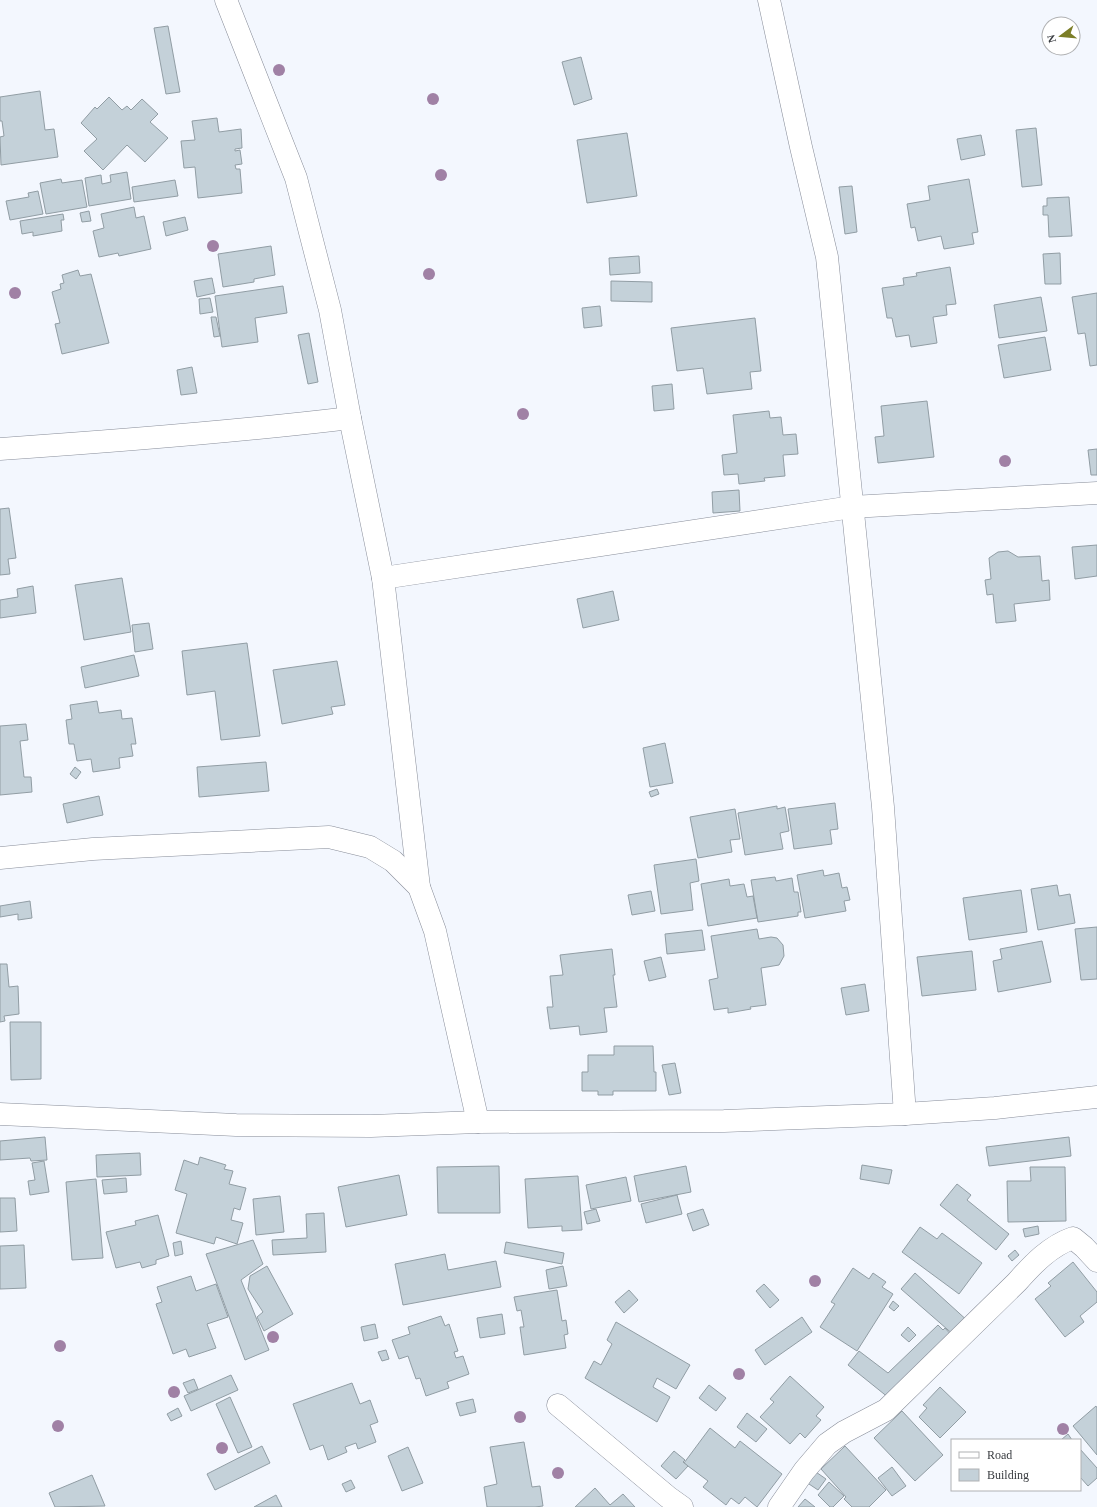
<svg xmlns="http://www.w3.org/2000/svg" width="1097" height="1507" font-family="'Times New Roman',serif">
  <rect width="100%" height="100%" fill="#f3f7fe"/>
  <g fill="#c4d1d9" stroke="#919da4">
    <path d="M168,26L180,92L166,94L154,28Z"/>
    <path d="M581,57L592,99L574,105L562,62Z"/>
    <path d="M40,91L45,130L54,129L58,157L1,165L0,137L4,136L2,121H0V97Z"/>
    <path d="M109,97L122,110L127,106L131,110L142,99L158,114L150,122L168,138L145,162L127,145L103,170L84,151L97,139L81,123L95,107L97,109Z"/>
    <path d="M217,118L219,132L241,129L242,148L235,149V151L240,150L242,164L235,165L236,169H240L242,193L198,198L195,167L184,168L181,141L195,140L192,121Z"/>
    <path d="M1036,128L1042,185L1022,187L1016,130Z"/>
    <path d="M627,133L637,196L587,203L577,140Z"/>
    <path d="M981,135L985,155L961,160L957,139Z"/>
    <path d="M127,172L131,199L89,206L85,178L101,175L102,184L111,182L110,175Z"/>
    <path d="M61,179L62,183L82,180L87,207L46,214L40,183Z"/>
    <path d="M969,179L978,232L972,233L974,244L944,249L941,236L918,241L915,227L911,228L907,204L930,200L928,186Z"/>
    <path d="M175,180L178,196L134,202L132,187Z"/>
    <path d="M852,186L857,232L845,234L839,187Z"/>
    <path d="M38,191L43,214L10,220L6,201L29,197L28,193Z"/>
    <path d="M1069,197L1072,236L1049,237L1048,215H1043V206H1047V198Z"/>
    <path d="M134,207L136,218L144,216L151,249L119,256L118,253L99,257L93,231L104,228L101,214Z"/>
    <path d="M89,211L91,221L82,222L80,213Z"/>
    <path d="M63,214L64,220H61L62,231L33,236V232L22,234L20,221Z"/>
    <path d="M185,217L188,230L166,236L163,222Z"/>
    <path d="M271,246L275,275L254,279V282L223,287L218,254Z"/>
    <path d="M1060,253L1061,284H1045L1043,254Z"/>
    <path d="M639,256L640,273L610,275L609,258Z"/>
    <path d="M950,267L956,304L946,305L947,315L933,317L937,343L911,347L909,335L896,337L892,318H887L882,288L904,285L903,278L917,276L916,273Z"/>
    <path d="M78,270L80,276L91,274L109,343L62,354L55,324L60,323L52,292L61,289L60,284L64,283L62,275Z"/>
    <path d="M212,278L215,293L197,297L194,281Z"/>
    <path d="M611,281L652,282V302L611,301Z"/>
    <path d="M283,286L287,313L255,318L258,342L222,347L215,296Z"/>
    <path d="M1097,293V365L1090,366L1085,333L1078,334L1072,297Z"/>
    <path d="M1041,297L1047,331L999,338L994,305Z"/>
    <path d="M210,298L213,312L200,314L199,299Z"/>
    <path d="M600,306L602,326L584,328L582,308Z"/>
    <path d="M211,317H216L220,336L214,337Z"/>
    <path d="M755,318L761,371L750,372L752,389L707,394L703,368L677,371L671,328Z"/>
    <path d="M309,333L318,382L308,384L298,335Z"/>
    <path d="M1045,337L1051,370L1004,378L998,345Z"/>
    <path d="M192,367L197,393L181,395L177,370Z"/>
    <path d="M672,384L674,409L654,411L652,386Z"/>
    <path d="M927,401L934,457L878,463L875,437L884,436L881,406Z"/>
    <path d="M769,411L770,418L781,417L783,435L796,434L798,454L783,455L785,476L764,478L765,481L739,484L738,474L724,475L722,455L737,453L733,415Z"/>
    <path d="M1097,449V475H1091L1088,450Z"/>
    <path d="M739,490L740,511L713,513L712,492Z"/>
    <path d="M9,508L16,558L8,559L10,574L0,575V509Z"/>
    <path d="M1097,545V576L1075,579L1072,547Z"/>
    <path d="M1008,551L1018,557L1040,556L1042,581L1049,580L1050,600L1014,604L1016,621L996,623L993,594L987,595L985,580L991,579L989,558L998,552Z"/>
    <path d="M122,578L131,632L84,640L75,585Z"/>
    <path d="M33,586L36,613L0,618V600L18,597L17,589Z"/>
    <path d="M613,591L619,620L583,628L577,599Z"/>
    <path d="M149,623L153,649L135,652L132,625Z"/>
    <path d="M247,643L260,736L221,740L215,691L187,695L182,651Z"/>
    <path d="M134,655L139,676L85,688L81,667Z"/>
    <path d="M337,661L345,705L331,707L333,714L282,724L273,670Z"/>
    <path d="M97,701L99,713L121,710L122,719L132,718L136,744H131L133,756L119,758L120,768L93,772L91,759L77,761L74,744H69L66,720L72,719L70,705Z"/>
    <path d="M26,724L28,740L20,741L24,777H31L32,792L0,795V726Z"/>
    <path d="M665,743L673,783L650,787L643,748Z"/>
    <path d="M266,762L269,791L199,797L197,767Z"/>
    <path d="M75,767L81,772L76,779L70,774Z"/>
    <path d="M657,789L659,794L651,797L649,792Z"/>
    <path d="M99,796L103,815L67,823L63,804Z"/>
    <path d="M835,803L838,829L830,830L832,844L794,849L788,809Z"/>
    <path d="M777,806V809L785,807L789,831L780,833L783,849L745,855L738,813Z"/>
    <path d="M735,809L740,839L730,840L732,852L698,858L690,817Z"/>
    <path d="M696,859L699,881L690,883L693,910L661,914L654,865Z"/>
    <path d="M823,870L824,876L839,873L842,888L847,887L850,900L844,901L846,911L805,918L797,875Z"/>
    <path d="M775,877L776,881L792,878L794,892H798L801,912H798V916L758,922L751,880Z"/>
    <path d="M729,879L730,886L744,884L747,897L753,896L757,918L708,926L701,884Z"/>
    <path d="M1057,885L1059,896L1070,894L1075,923L1038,930L1031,889Z"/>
    <path d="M1021,890L1027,932L969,940L963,898Z"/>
    <path d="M651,891L655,911L632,915L628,895Z"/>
    <path d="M30,901L32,918L18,920V914L0,917V906Z"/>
    <path d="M1097,927V979L1081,980L1075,929Z"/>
    <path d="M757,929L759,939L771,937L777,938L783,945L784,956L779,965L761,968L766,1005L750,1007L751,1009L728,1013V1008L714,1010L709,980L718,978L711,936Z"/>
    <path d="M702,930L705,950L667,954L665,934Z"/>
    <path d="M1042,941L1051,982L998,992L993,961L1002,959L1000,949Z"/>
    <path d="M612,949L615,975H613L617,1007L604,1008L607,1032L580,1035L579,1026L550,1029L547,1007H553L550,976L563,975L560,955Z"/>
    <path d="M972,951L976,990L922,996L917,957Z"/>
    <path d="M661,957L666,977L649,981L644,961Z"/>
    <path d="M0,964H7L9,987L18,986L19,1014L4,1016L5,1021L0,1022Z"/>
    <path d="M865,984L869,1011L846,1015L841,988Z"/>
    <path d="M10,1022H41V1079L11,1080Z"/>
    <path d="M614,1046H653L654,1072H656V1091H613V1095H598V1091H582V1072H588V1055H614Z"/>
    <path d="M675,1063L681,1093L669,1095L662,1065Z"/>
    <path d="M45,1137L47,1160L31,1161L30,1158L0,1160V1141Z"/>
    <path d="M1069,1137L1071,1156L989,1166L986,1147Z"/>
    <path d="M140,1153L141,1175L97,1177L96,1155Z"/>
    <path d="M200,1157L226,1165L224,1169L233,1171L229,1184L246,1188L240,1210L234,1208L231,1220L243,1223L237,1244L216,1237L214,1244L176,1233L187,1194L175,1190L184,1160L198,1165Z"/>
    <path d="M44,1161L49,1192L30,1195L28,1181L35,1180L32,1163Z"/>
    <path d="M862,1165L892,1170L889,1184L860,1179Z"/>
    <path d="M499,1166L500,1213H438L437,1167Z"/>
    <path d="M686,1166L691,1192L639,1202L634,1176Z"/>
    <path d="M1030,1167H1065L1066,1221L1008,1222L1007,1181H1031Z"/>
    <path d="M399,1175L407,1215L346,1227L338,1187Z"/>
    <path d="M578,1176L582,1230L562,1231V1226L528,1228L525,1179Z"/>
    <path d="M626,1177L631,1201L591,1209L586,1185Z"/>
    <path d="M126,1178L127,1192L104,1194L102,1180Z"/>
    <path d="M96,1179L103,1258L72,1260L66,1182Z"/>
    <path d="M957,1184L971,1195L967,1200L1009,1234L996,1250L940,1205Z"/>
    <path d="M677,1195L682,1214L646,1223L641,1204Z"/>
    <path d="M280,1196L284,1232L256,1235L253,1199Z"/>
    <path d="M0,1198H15L17,1231L0,1232Z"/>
    <path d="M596,1209L600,1221L587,1224L584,1212Z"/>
    <path d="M703,1209L709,1225L693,1231L687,1214Z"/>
    <path d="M324,1213L326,1252L273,1255L272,1240L307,1238L306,1214Z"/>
    <path d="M158,1215L169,1256L156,1260V1264L142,1268L140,1262L116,1268L106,1232L136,1225L135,1221Z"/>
    <path d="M1038,1226L1039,1234L1025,1237L1023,1229Z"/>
    <path d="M920,1227L937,1239L942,1233L982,1263L959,1294L902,1252Z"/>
    <path d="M253,1240L263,1264L241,1280L269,1350L245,1360L206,1254Z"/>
    <path d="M181,1241L183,1254L175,1256L173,1243Z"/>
    <path d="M506,1242L564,1253L562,1264L504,1253Z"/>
    <path d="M24,1245L26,1288L0,1289V1246Z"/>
    <path d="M1015,1250L1019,1255L1012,1261L1008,1256Z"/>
    <path d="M445,1254L448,1270L496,1261L501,1287L403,1305L395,1264Z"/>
    <path d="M1073,1262L1097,1292V1302L1080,1316L1084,1322L1065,1337L1035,1299L1051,1286L1048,1283Z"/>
    <path d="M267,1266L293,1314L264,1331L257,1317L263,1312L248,1289L250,1276Z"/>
    <path d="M563,1266L567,1286L549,1289L546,1270Z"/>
    <path d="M853,1268L869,1279L873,1273L886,1282L882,1287L893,1294L857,1351L820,1327L835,1304L831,1302Z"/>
    <path d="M915,1273L970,1323L955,1336L901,1289Z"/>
    <path d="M191,1276L196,1291L216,1284L228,1317L207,1324L216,1348L189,1357L186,1349L173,1354L156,1304L162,1302L157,1287Z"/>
    <path d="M764,1284L779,1300L770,1308L756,1291Z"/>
    <path d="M557,1290L562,1321L566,1320L568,1334L564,1335L566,1348L524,1355L520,1327H524L521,1310L517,1311L514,1297Z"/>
    <path d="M629,1290L638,1300L624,1313L615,1302Z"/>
    <path d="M893,1301L899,1306L894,1311L889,1307Z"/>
    <path d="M502,1314L505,1334L480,1338L477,1318Z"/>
    <path d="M441,1316L445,1326L449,1324L458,1351L454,1352L456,1358L463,1356L469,1374L447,1382L449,1388L426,1396L420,1378L416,1379L408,1356L399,1359L392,1340L410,1334L408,1327Z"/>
    <path d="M802,1317L812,1332L765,1365L755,1350Z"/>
    <path d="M616,1322L690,1365L676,1389L657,1378L653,1387L670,1397L657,1422L585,1378L594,1361L601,1365L612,1344L607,1340Z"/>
    <path d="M375,1324L378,1338L364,1341L361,1327Z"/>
    <path d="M938,1325L943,1330L945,1328L953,1337L889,1398L848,1365L859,1351L888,1373Z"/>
    <path d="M908,1327L916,1335L909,1342L901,1335Z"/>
    <path d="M386,1350L389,1359L382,1361L378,1352Z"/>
    <path d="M231,1375L238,1390L191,1411L184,1396Z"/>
    <path d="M790,1376L824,1407L816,1416L821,1420L805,1438L800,1433L790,1444L760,1417L774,1402L770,1399Z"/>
    <path d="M194,1379L198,1389L188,1393L183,1383Z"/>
    <path d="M352,1383L360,1404L370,1400L378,1422L370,1425L376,1442L358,1449L356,1443L345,1447L347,1452L328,1460L323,1445L310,1450L293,1404Z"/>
    <path d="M709,1385L726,1398L716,1411L699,1398Z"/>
    <path d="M940,1387L966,1412L940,1438L919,1417L927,1408L923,1405Z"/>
    <path d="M230,1397L252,1447L238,1453L216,1404Z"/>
    <path d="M473,1399L476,1412L460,1416L456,1403Z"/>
    <path d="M1096,1406L1097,1408V1455L1073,1426Z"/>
    <path d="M178,1408L182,1416L171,1421L167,1414Z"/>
    <path d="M902,1411L943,1455L915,1481L874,1438Z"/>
    <path d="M747,1413L767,1429L756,1442L737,1427Z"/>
    <path d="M710,1428L735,1448L740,1441L782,1474L757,1507L745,1497L739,1504L731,1498L726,1505L703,1487L708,1481L684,1463Z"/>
    <path d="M1068,1434L1072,1440H1061Z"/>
    <path d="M524,1442L532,1487L540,1486L543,1506L535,1507H487L484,1487L497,1484L490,1447Z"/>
    <path d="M262,1446L270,1463L215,1490L207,1474Z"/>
    <path d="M845,1446L886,1490L869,1507H852L844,1499L846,1497L821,1469Z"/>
    <path d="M408,1447L423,1483L402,1491L388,1456Z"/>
    <path d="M1080,1449L1097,1468V1478L1088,1486L1080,1477Z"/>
    <path d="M674,1451L685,1460L683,1462L688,1466L676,1479L661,1466Z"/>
    <path d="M892,1467L906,1486L892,1496L878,1478Z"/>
    <path d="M813,1470L826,1479L818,1490L806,1482Z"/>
    <path d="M92,1475L105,1506L55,1507L49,1493Z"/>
    <path d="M351,1480L355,1488L346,1492L342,1484Z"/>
    <path d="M829,1482L844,1496L833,1507H830L818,1495Z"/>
    <path d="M595,1488L610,1505L623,1494L635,1507H575Z"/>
    <path d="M276,1495L282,1507H254Z"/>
    <path d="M805,1499L815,1507H798Z"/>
  </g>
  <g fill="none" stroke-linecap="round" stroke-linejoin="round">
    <defs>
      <g id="street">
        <path d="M226,0L296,178L330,310L350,418L383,578L419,887"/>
        <path d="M769,0L801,147L827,257L883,807L905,1114"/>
        <path d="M0,449C117,441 233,432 350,418"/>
        <path d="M383,578L852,507L1097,493"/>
        <path d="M0,858L93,849L329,837L370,847L393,861L419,887L435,931L478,1122L724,1121L905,1114L995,1108L1097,1097"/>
        <path d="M0,1114L236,1125L371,1126L478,1122"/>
        <path d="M558,1405L668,1497L682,1507"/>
        <path d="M779,1507L804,1471L827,1444L844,1432L886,1410L1017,1282C1033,1264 1050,1246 1073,1238L1084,1247L1097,1261"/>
      </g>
    </defs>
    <use href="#street" stroke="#888d99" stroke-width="23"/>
    <use href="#street" stroke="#fff" stroke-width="22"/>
  </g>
  <g fill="#a081a5">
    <circle cx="279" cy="70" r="6"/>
    <circle cx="433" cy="99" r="6"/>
    <circle cx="441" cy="175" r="6"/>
    <circle cx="213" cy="246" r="6"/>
    <circle cx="429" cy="274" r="6"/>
    <circle cx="15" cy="293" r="6"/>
    <circle cx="523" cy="414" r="6"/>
    <circle cx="1005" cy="461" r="6"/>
    <circle cx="815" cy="1281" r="6"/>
    <circle cx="273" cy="1337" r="6"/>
    <circle cx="60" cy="1346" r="6"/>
    <circle cx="739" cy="1374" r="6"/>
    <circle cx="174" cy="1392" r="6"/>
    <circle cx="520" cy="1417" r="6"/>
    <circle cx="58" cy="1426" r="6"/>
    <circle cx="1063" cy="1429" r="6"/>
    <circle cx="222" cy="1448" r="6"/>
    <circle cx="558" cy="1473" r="6"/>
  </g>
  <rect x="951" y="1439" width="130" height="52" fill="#ffffff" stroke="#b0b1b3"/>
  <rect x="959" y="1452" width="20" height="6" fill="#ffffff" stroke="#b0b1b3"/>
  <text x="987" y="1459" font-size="12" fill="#393c40">Road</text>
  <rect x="959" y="1469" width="20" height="12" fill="#c4d1d9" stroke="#b0b1b3"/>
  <text x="987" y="1479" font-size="12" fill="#393c40">Building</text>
  <g transform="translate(1061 36) rotate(254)"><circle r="19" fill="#ffffff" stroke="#b0b1b3"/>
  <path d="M0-3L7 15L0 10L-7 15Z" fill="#7c7e27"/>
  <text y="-6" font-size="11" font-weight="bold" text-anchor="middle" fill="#393c40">N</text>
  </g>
</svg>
